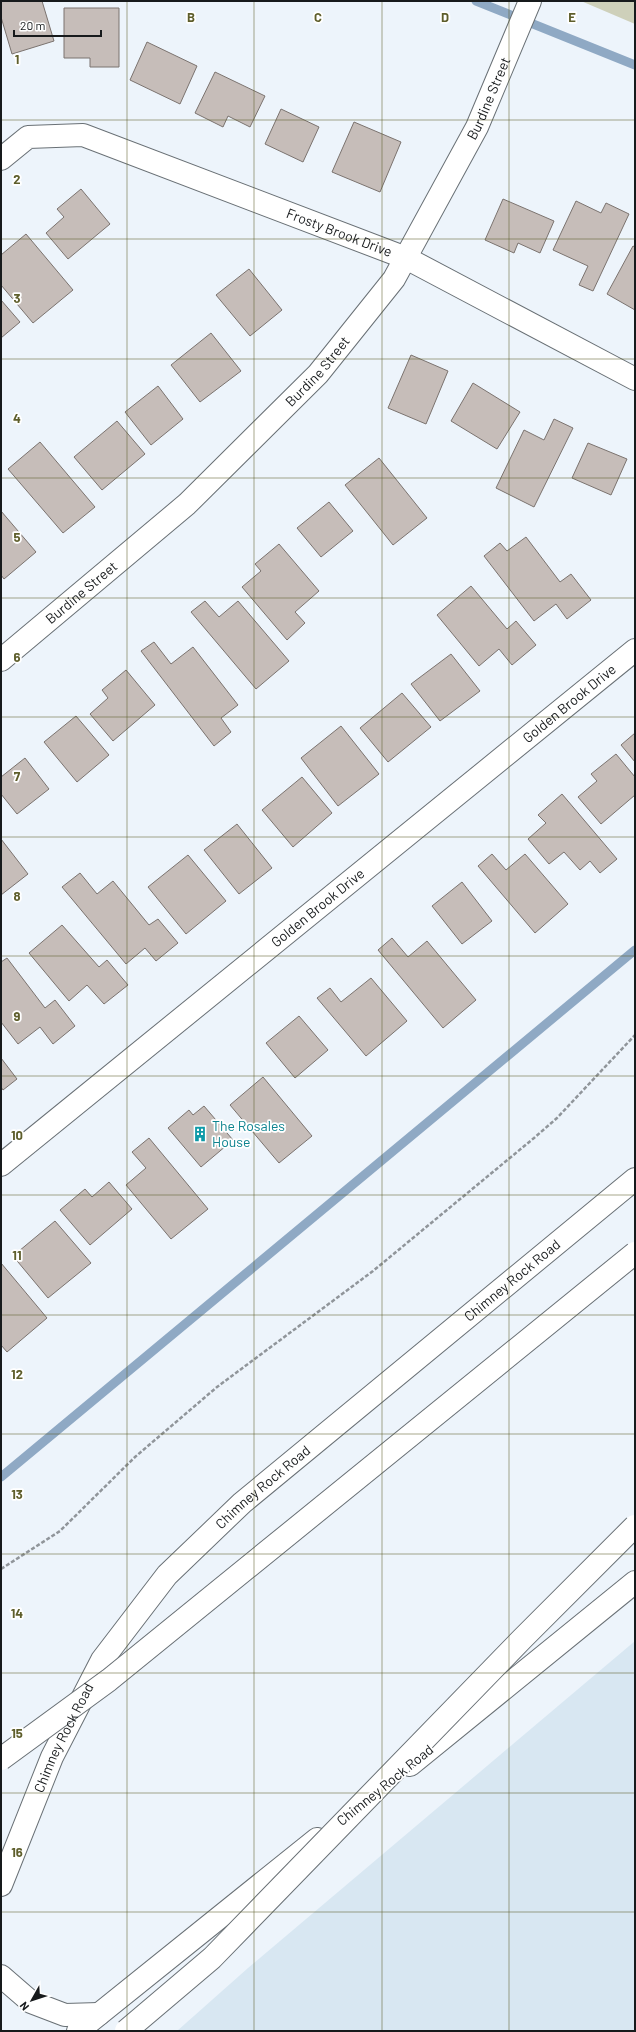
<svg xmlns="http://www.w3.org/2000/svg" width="636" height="2032" font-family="Barlow,sans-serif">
  <rect width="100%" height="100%" fill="#edf4fb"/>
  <path fill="#d8e7f2" d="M635,1641V2031H177L248,1968Z"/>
  <path fill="#ced0ba" d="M581,1H635V24Z"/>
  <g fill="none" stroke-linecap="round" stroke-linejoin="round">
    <g stroke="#8fa9c4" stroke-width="9">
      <path d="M476,1L635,65"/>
      <path d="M1,1477L635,950"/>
    </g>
  </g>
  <g fill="#c6bdb9" stroke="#7b736f">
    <path d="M1,1H42L54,41L12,54L1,17Z"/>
    <path d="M64,8H119V67H90V58H64Z"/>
    <path d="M147,42L197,66L180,104L130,80Z"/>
    <path d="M215,72L265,96L250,127L228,116L223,127L195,113Z"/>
    <path d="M281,109L319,127L303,162L265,144Z"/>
    <path d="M354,122L401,142L380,192L332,172Z"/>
    <path d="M81,189L110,224L68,259L46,233L64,217L57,209Z"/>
    <path d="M503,199L554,221L540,253L518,243L514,253L485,240Z"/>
    <path d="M576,201L601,213L606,203L629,214L593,291L579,285L588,266L553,250Z"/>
    <path d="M26,234L73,290L33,323L1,285V255Z"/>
    <path d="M633,246L635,247V310L607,294Z"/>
    <path d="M249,269L282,310L250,336L216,295Z"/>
    <path d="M1,300L20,322L1,338Z"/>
    <path d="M211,333L241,371L200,402L171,365Z"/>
    <path d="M411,355L448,371L426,424L388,408Z"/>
    <path d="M473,383L520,412L497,449L451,421Z"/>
    <path d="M158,386L183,419L151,445L125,412Z"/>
    <path d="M554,419L573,428L534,507L496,488L524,430L544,440Z"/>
    <path d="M117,421L145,454L102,490L74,457Z"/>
    <path d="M40,442L95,507L63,533L8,469Z"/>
    <path d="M588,443L627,459L611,495L572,478Z"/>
    <path d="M379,458L427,518L393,545L345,485Z"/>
    <path d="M329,502L353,531L321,557L297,528Z"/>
    <path d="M1,511L36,552L4,579L1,575Z"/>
    <path d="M526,537L560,582L571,574L591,600L567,619L556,604L534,621L484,556L500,543L507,551Z"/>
    <path d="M279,544L319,591L295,612L305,623L287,640L242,587L261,571L255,564Z"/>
    <path d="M471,586L507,629L516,621L536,645L512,665L499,649L479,666L437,615Z"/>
    <path d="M205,601L219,617L238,601L289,661L256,689L191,612Z"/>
    <path d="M154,642L171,664L193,647L238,705L221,718L231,732L214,746L141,651Z"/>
    <path d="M451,654L480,691L440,721L411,684Z"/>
    <path d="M126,670L155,705L113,741L90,714L108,698L102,690Z"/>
    <path d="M402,693L431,727L388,762L360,728Z"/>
    <path d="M76,716L109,755L77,782L44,742Z"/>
    <path d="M341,726L379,774L338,806L301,758Z"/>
    <path d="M635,733V762L621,745Z"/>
    <path d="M616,754L635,777V795L601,824L578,797L597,781L591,774Z"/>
    <path d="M25,758L49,789L17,814L1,794V777Z"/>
    <path d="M302,777L332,813L293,847L262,810Z"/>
    <path d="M562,794L617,859L600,873L590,861L580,870L564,852L549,864L528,839L546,823L538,815Z"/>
    <path d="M237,824L272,868L239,894L204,850Z"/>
    <path d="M1,839L28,874L1,895Z"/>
    <path d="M492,854L506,870L525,854L568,904L535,933L478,866Z"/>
    <path d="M188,855L226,901L186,934L148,887Z"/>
    <path d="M80,873L97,894L113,881L149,925L158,919L178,943L156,961L145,948L126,964L62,887Z"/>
    <path d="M462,882L492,921L462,944L432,906Z"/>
    <path d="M62,925L99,967L107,960L128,985L104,1004L87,985L69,1001L29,953Z"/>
    <path d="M392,938L408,957L427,941L476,1000L443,1028L378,950Z"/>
    <path d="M7,958L45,1008L55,1000L75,1026L53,1044L40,1027L18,1044L1,1022V962Z"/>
    <path d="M371,978L407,1021L366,1056L317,998L330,988L341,1002Z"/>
    <path d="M299,1016L328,1050L295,1078L266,1043Z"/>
    <path d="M1,1058L17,1079L3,1090L1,1087Z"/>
    <path d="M263,1077L312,1136L279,1163L230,1105Z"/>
    <path d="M204,1106L233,1140L201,1167L168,1128L189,1110L193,1115Z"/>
    <path d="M149,1138L208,1209L171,1239L126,1185L146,1168L132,1152Z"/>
    <path d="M109,1182L132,1209L90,1245L60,1210L85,1189L92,1197Z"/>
    <path d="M55,1221L91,1263L48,1298L13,1256Z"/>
    <path d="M1,1263L47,1318L7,1352L1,1345Z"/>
  </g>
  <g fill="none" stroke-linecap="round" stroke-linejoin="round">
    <defs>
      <g id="minor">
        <path id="s1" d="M1,159L28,137L83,135L406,258L635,379"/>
        <path id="s2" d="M1,660L187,504L318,374L394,279L477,127L530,1"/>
        <path id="s3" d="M1,1165L635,650"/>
      </g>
      <g id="highway">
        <path d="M410,1765L635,1582"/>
        <path id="s4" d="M1,1885L52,1757L102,1660L167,1575L242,1503L635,1179"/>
        <path d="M1,1976L31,2002L65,2015L99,2014"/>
        <path d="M78,2031L317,1839"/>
      </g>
    </defs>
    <use href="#minor" stroke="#697075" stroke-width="24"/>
    <use href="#highway" stroke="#697075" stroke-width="24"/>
    <path stroke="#90959a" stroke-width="2.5" stroke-dasharray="4 2" stroke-linecap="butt" d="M1,1569L60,1531L135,1457L217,1387L373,1271L534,1138L557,1118L635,1035"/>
    <use href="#minor" stroke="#fff" stroke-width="22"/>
    <use href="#highway" stroke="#fff" stroke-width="22"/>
    <defs>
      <g id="highway-bridge">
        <path d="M1,1759L109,1680L635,1253"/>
        <path d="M126,2031L212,1958L522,1639L635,1526"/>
      </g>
    </defs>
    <use href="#highway-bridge" stroke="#697075" stroke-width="24" stroke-linecap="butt"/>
    <use href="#highway-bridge" stroke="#fff" stroke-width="22"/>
  </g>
  <path fill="none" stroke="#5e5e2b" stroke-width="1" stroke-opacity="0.55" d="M127,1V2031M254,1V2031M382,1V2031M509,1V2031M1,120H635M1,239H635M1,359H635M1,478H635M1,598H635M1,717H635M1,837H635M1,956H635M1,1076H635M1,1195H635M1,1315H635M1,1434H635M1,1554H635M1,1673H635M1,1793H635M1,1912H635"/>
  <defs>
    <symbol id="building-bare" viewBox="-9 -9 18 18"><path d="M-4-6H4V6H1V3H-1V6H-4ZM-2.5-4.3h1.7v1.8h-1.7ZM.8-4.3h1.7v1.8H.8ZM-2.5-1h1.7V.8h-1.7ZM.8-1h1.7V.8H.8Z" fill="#0f9aa8" stroke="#fff" stroke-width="2.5" paint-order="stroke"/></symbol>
  </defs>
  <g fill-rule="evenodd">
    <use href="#building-bare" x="189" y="1123" width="22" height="22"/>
  </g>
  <g text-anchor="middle" stroke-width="3.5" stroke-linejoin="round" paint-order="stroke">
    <g font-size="14" fill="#171a1c" stroke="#fff">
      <text dy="5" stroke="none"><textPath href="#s2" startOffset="753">Burdine Street</textPath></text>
      <text dy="5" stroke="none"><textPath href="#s1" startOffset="364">Frosty Brook Drive</textPath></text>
      <text dy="5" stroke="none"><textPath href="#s2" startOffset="429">Burdine Street</textPath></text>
      <text dy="5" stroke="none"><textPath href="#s2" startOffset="105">Burdine Street</textPath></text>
      <text dy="5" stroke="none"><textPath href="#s3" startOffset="732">Golden Brook Drive</textPath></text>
      <text dy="5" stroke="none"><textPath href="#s3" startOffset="408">Golden Brook Drive</textPath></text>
      <text dy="5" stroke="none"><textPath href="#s4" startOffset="808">Chimney Rock Road</textPath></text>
      <text dy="5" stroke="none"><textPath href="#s4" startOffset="484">Chimney Rock Road</textPath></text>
      <text dy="5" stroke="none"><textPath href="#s4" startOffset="160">Chimney Rock Road</textPath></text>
      <text transform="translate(385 1785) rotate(-39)" y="5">Chimney Rock Road</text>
    </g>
    <g font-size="14" fill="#0d838f" stroke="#fff" text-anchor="start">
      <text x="212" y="1131">The Rosales<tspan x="212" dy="16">House</tspan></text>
    </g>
  </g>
  <g font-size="13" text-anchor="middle" font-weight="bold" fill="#5e5e2b" stroke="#fff" stroke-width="3.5" stroke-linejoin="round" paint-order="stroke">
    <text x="191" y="22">B</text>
    <text x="318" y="22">C</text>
    <text x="445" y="22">D</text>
    <text x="572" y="22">E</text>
    <text x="17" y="64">1</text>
    <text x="17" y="184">2</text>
    <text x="17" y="303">3</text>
    <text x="17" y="423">4</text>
    <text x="17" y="542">5</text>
    <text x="17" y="662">6</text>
    <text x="17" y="781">7</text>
    <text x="17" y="901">8</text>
    <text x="17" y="1021">9</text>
    <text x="17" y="1140">10</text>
    <text x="17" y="1260">11</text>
    <text x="17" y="1379">12</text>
    <text x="17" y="1499">13</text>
    <text x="17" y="1618">14</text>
    <text x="17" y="1738">15</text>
    <text x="17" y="1857">16</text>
  </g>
  <rect width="636" height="2032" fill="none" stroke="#171a1c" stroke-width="4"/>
  <g transform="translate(32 2000) rotate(231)" stroke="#ffffff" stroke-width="3" paint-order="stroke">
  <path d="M0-3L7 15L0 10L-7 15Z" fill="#171a1c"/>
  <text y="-6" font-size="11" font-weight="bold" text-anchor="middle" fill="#171a1c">N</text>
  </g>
  <path d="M14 30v6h87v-6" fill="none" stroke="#171a1c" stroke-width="2"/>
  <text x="20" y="30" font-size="12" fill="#171a1c" stroke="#ffffff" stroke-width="3" paint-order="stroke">20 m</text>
</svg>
